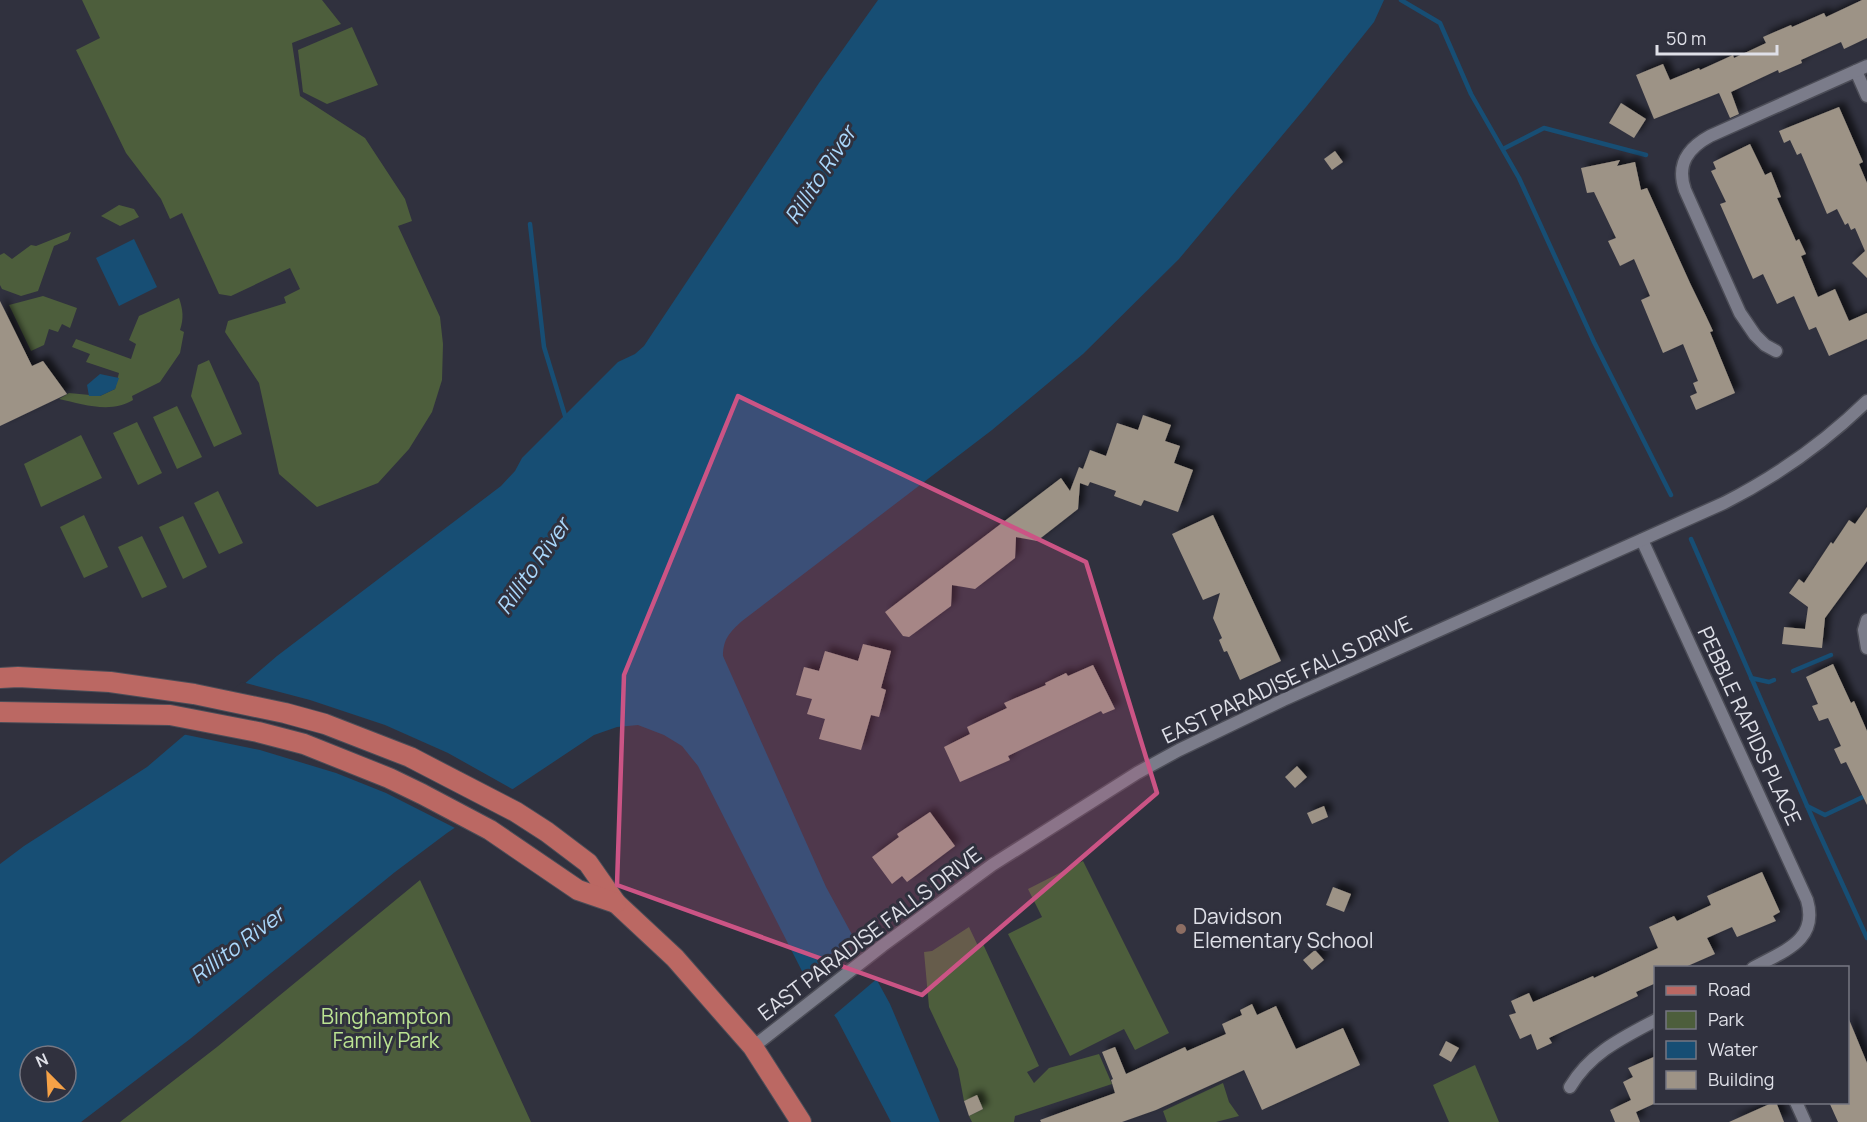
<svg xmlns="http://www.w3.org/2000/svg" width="1867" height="1122" font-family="Manrope,sans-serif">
  <defs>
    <filter id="shadow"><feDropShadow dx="5.5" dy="-5.5" stdDeviation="3" flood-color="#0009"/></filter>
  </defs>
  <rect width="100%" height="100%" fill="#30313e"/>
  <g fill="#4d5e3c">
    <path d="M82,0H322L341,24L292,43L300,96L365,138L405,199L412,221L398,226L440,317L443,344L442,380L432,412L409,449L378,483L317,507L279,474L259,383L225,332L228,321L286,303L284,297L300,289L290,268L231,296L219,294L182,213L170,219L161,199L126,153L76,50L100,38Z"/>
    <path d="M352,27L378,85L327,104L303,92L298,50Z"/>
    <path d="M119,205L134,209L139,217L120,226L101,216Z"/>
    <path d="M71,232L68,240L54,246L38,291L21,296L2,289L0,285V255L4,253L12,259L31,245L36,246Z"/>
    <path d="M43,296L77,308L70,328L62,324L58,332L49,329L44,345L31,351L9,305Z"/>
    <path d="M179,298C183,310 184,318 180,330L184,332L180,353L160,382L132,396L133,400C111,414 82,404 59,399L69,393L100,396L115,389L119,373L86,362L90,354L72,347L76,339L131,359L136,344L129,340L139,316Z"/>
    <path d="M209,360L242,434L214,447L191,396L198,365Z"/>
    <path d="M177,406L202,457L177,469L153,417Z"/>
    <path d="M137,422L162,473L138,485L113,433Z"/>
    <path d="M81,435L102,478L41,507L24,464Z"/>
    <path d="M218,491L243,543L219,554L194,503Z"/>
    <path d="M84,515L108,567L84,578L60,527Z"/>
    <path d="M183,516L207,567L183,579L159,527Z"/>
    <path d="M142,536L167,587L142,598L118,547Z"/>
    <path d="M1083,861L1169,1033L1135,1050L1124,1029L1070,1056L1008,934L1042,917L1028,889Z"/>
    <path d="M420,880L531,1122H120L217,1047Z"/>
    <path d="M969,927L978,946L983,944L1039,1066L1027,1072L1034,1083L1049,1068L1099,1054L1112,1084L1015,1116L1014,1122H972L969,1116L983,1109L977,1096L964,1101L958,1069L929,1007L924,952L932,951Z"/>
    <path d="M1475,1065L1499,1122H1449L1433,1085Z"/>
    <path d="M1223,1083L1229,1102L1239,1116L1216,1122H1167L1163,1111Z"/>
  </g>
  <g fill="#174e74" fill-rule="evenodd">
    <path d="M878,0H1384L1374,22L1306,107L1179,259L1083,354L992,430L742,621C730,632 723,639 723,656L826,887L890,1004L940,1122H891L837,1019L804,975L698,766L682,746L664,735L638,725L617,727L594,735L447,833L395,872L190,1039L81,1122H0V864L24,846L147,767L277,656L501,486L515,471L522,458L618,362L635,354L644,346L819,83ZM30,1056H66V1092H30Z"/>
    <path d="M134,239L157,287L119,306L96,258Z"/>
    <path d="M100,374L119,378L115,389L100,396H89L87,385Z"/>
  </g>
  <g fill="#30313e">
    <path d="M242,682L310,700L385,725L448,753L514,790L457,829L386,793L336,773L260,750L182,734Z"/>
    <path d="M855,935L879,977L832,1017L802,977Z"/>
  </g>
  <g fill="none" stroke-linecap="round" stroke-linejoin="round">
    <g stroke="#174e74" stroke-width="4.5">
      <path d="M1401,0L1440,23L1471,94L1519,178L1594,342L1671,495"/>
      <path d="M1503,149L1544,128L1646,155"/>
      <path d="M530,224L544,347L566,419"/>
      <path d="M1691,539L1815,824L1867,938"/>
      <path d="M1793,671L1831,655"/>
      <path d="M1751,678L1769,682L1774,680"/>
      <path d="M1807,806L1825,815L1867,795"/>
    </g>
  </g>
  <g fill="#9d9386" filter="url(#shadow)">
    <path d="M1862,0H1867V38L1844,49L1841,42L1801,60L1802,63L1779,73L1778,70L1731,92L1739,114L1730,118L1719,93L1654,119L1636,75L1663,64L1670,80L1699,68L1700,70L1733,55L1734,58L1766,43L1763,37L1791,25L1792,27L1824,13L1826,17Z"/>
    <path d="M1621,103L1646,119L1634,138L1609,123Z"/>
    <path d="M1839,107L1863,162L1859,164L1867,183V278L1852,263L1865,251L1855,228L1851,230L1848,223L1845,225L1837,209L1827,214L1801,153L1797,155L1790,140L1784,143L1779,131Z"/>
    <path d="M1750,144L1765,175L1771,172L1781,197L1777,198L1796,241L1799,239L1806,254L1801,256L1818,297L1835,289L1849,321L1867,313V339L1829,356L1816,327L1809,330L1794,296L1777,304L1763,274L1753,279L1720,204L1726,202L1711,171L1716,169L1713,162Z"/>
    <path d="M1335,151L1343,162L1332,170L1324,159Z"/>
    <path d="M1620,160L1617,166L1635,162L1641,190L1647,188L1690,283L1706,316L1713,331L1710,332L1735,393L1696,410L1690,396L1697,393L1693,383L1698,381L1683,344L1663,353L1641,300L1650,296L1634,259L1620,266L1608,241L1616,238L1594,192L1587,193L1581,168Z"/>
    <path d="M0,301L32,366L43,361L67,394L0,426Z"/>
    <path d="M1143,415L1171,425L1165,441L1180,446L1174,463L1193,470L1178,512L1144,500L1141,506L1114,496L1116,491L1090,482L1088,486L1080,483L1078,509L1037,541L1016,537L1015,558L975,589L952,585L951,606L909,637L903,636L885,612L1061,478L1070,491L1079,467L1083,469L1090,450L1106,456L1117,423L1138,430Z"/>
    <path d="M1867,507V561L1825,618L1822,648L1782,644L1784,627L1805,629L1808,607L1789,593L1799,579L1804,583L1831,542L1833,544L1849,520L1855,524Z"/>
    <path d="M1213,515L1281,661L1240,680L1227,651L1224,652L1219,640L1222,638L1213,618L1220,593L1203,600L1172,534Z"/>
    <path d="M863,644L891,651L881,688L886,690L879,717L871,715L861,750L819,739L825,719L807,714L812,699L796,695L804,667L819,671L825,651L858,661Z"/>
    <path d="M1833,664L1851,703L1854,701L1867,731V805L1846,762L1841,764L1834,749L1841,746L1828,718L1819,721L1812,706L1818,704L1806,677Z"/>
    <path d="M1093,665L1115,709L1103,714L1101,711L1008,756L1010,760L960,782L944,747L970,734L967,727L1007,708L1004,703L1046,685L1045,683L1066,673L1068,676Z"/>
    <path d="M1297,766L1307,777L1295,788L1285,777Z"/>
    <path d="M1324,806L1328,817L1312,824L1307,813Z"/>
    <path d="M930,812L955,846L907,882L902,876L892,884L872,857L899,837L897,834Z"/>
    <path d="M1762,872L1780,912L1773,916L1776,921L1737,937L1732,927L1707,938L1715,954L1683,968H1656V983L1636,992L1638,996L1549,1038L1552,1043L1537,1050L1531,1034L1520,1039L1509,1015L1516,1013L1511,1001L1529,993L1533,1002L1593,976L1594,978L1658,948L1649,927L1674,916L1677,921L1711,905L1707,896Z"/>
    <path d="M1333,887L1351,894L1344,912L1326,905Z"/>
    <path d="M1315,950L1324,960L1312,970L1303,960Z"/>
    <path d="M1252,1004L1257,1015L1276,1006L1296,1049L1343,1028L1360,1065L1262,1110L1244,1070L1156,1110L1122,1122H1041L1040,1120L1115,1093L1111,1080L1113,1079L1102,1052L1115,1047L1126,1074L1185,1047L1187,1051L1226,1034L1222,1024L1242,1015L1240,1010Z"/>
    <path d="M1848,1017L1867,1063V1122H1838L1829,1102H1848Z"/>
    <path d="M1446,1041L1459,1048L1451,1062L1439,1055Z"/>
    <path d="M1656,1056V1103L1636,1112L1640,1122H1615L1610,1110L1631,1100L1623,1082L1633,1077L1628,1068Z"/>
    <path d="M977,1095L983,1109L969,1116L964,1101Z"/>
    <path d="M1776,1102L1784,1122H1729L1774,1102Z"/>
  </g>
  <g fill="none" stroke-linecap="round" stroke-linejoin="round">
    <defs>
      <g id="street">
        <path d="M1856,71L1867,96"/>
        <path d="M1776,351L1765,345L1755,335L1740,313L1685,190C1676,164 1688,148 1710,136L1867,66"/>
        <path d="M1642,540L1807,900C1819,941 1783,951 1753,968"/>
        <path d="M1867,620L1864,630L1867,648"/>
        <path d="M753,1047L882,946L992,865L1137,773L1179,750L1283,700L1724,503C1777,476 1825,442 1867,401"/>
        <path d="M1570,1087C1590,1053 1622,1038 1656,1020"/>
        <path d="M1796,1102L1805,1122"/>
      </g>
      <g id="primary">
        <path d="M0,678L18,677L110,682L194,694L285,713L325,724L410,757L516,812L547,832L588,863L616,903L675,958L753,1047L801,1122"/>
        <path d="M0,712L170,715L258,732L304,744L389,778L422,794L490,830L578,890L616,903"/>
      </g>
    </defs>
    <use href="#street" stroke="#4c4d57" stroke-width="15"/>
    <use href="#primary" stroke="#4c4d57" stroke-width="22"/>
    <use href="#street" stroke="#7b7c8a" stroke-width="12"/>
    <use href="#primary" stroke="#bb6863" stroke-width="20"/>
  </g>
  <path fill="#cb5485" fill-opacity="0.2" stroke="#cb5485" stroke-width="4.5" stroke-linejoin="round" d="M738,396L1086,562L1157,793L922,995L617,885L624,675Z"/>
  <circle fill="#8d6e63" stroke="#30313e" stroke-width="2" cx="1181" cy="929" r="6"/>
  <g text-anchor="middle" stroke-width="6" stroke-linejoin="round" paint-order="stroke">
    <g font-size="21" fill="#dfe0e8" stroke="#30313e">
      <text transform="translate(1287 680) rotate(-25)" y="7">EAST PARADISE FALLS DRIVE</text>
      <text transform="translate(1749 726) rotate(65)" y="7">PEBBLE RAPIDS PLACE</text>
      <text transform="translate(870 934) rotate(-37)" y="7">EAST PARADISE FALLS DRIVE</text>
    </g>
    <g font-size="21" fill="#dfe0e8" stroke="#30313e" text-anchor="start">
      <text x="1193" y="924">Davidson<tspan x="1193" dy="24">Elementary School</tspan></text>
    </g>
    <g font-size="21" fill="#bbe392" stroke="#30313e">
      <text x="386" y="1024">Binghampton<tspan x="386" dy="24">Family Park</tspan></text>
    </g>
    <g font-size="22" font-style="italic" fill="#aad7fb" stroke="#30313e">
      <text transform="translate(820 175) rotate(-57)" y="8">Rillito River</text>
      <text transform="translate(533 566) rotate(-55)" y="8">Rillito River</text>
      <text transform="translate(237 945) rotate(-37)" y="8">Rillito River</text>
    </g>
  </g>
  <rect x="1654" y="966" width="195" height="138" fill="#30313e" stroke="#767782" stroke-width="1.5"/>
  <rect x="1666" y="986" width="30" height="9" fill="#bb6863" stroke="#767782" stroke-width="1.5"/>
  <text x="1708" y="996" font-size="18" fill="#dfe0e8">Road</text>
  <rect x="1666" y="1011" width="30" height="18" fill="#4d5e3c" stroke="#767782" stroke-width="1.5"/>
  <text x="1708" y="1026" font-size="18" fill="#dfe0e8">Park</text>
  <rect x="1666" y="1041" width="30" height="18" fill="#174e74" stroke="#767782" stroke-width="1.5"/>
  <text x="1708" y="1056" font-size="18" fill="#dfe0e8">Water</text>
  <rect x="1666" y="1071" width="30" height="18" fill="#9d9386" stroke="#767782" stroke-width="1.5"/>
  <text x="1708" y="1086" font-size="18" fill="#dfe0e8">Building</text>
  <g transform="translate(48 1074) rotate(336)"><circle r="28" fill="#30313e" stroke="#767782" stroke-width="1.5"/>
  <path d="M0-4.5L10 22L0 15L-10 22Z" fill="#f6a247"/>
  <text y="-9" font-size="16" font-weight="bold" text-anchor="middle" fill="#dfe0e8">N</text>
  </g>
  <path d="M1657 45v9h120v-9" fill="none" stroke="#dfe0e8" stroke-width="3"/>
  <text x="1666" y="45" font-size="18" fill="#dfe0e8" stroke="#30313e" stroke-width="4.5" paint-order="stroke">50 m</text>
</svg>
